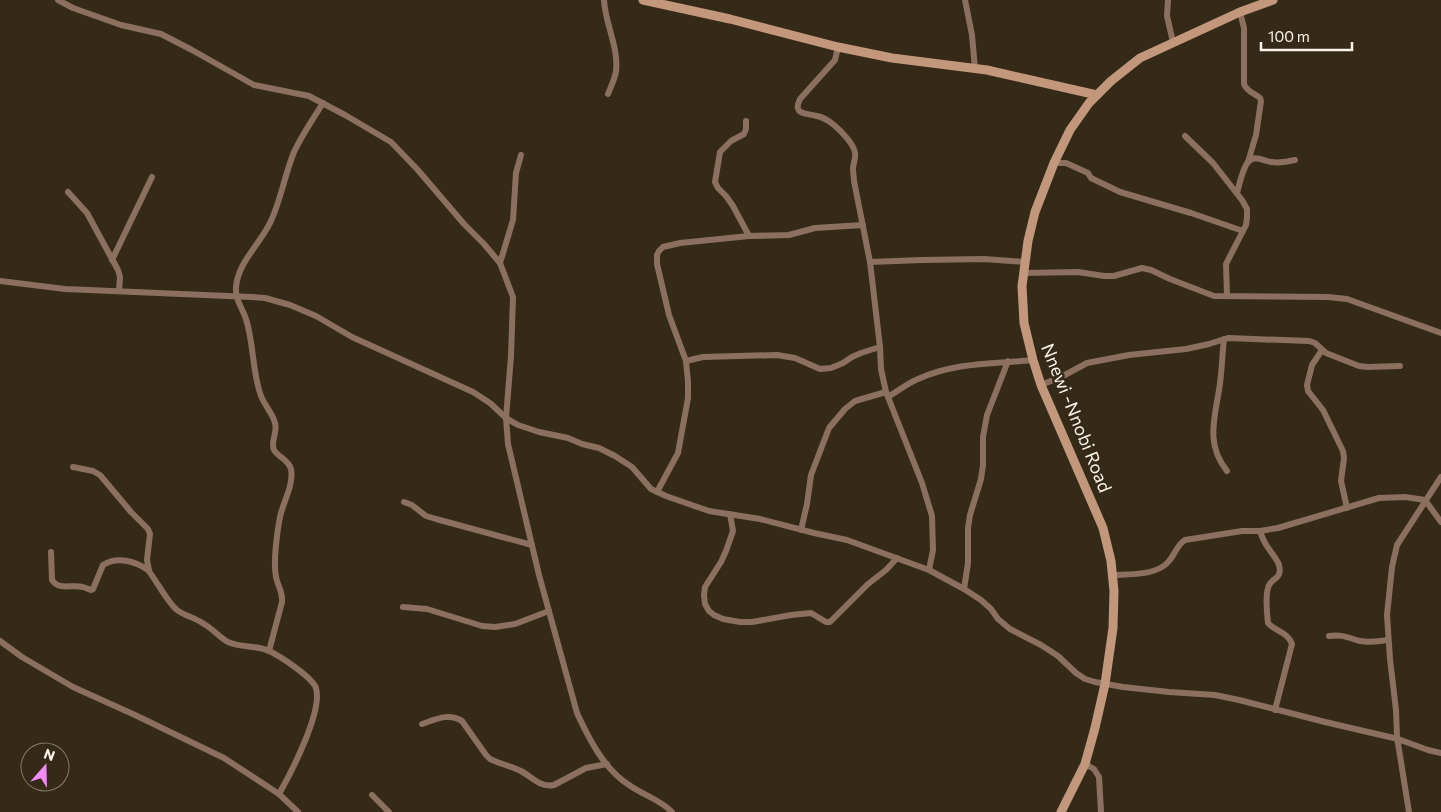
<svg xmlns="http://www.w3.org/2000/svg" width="1441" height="812" font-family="Commissioner,sans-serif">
  <rect width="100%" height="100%" fill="#352a17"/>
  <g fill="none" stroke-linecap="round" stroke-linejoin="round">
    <g stroke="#8b705f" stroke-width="6">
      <path d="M58,0L73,8L121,25L161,34L192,50L254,85L309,96L345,115L391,142L417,169L464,224L484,244L500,263L513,297L511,356L506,418L508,444L539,575L577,713C589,739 604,769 629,785C643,795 661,800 672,812"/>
      <path d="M604,0C605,23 619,48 616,71C615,79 611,86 608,94"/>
      <path d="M965,0L972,35L975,69"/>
      <path d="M1168,0L1167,16L1173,42"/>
      <path d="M1240,12L1244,28V84C1247,92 1254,93 1260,98L1261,101L1256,135L1248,162"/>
      <path d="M838,47L835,60L800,99C792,115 806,113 817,116C823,117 829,121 834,125C841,131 854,144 855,153C856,159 853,164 853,169C853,173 854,177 854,181L870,262L880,347L881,369L886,392L922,483L932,516L933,550L929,570"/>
      <path d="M746,121V129L744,134L731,141L720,152L715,182L718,188L726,196L733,206L749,236"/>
      <path d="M1185,136L1213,163L1242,200L1247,209V218L1246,225L1226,264L1227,296"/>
      <path d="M1054,163H1066L1088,173L1091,178L1120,192L1191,213L1243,231"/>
      <path d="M68,192L87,213L118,270L120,277L119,291"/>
      <path d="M1237,193C1239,185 1243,168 1248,162C1255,154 1263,161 1271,162C1279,163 1287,162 1295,160"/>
      <path d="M112,260L152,177"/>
      <path d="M870,262L922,260L984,259L1025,262"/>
      <path d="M500,263L513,220L516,173L521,155"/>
      <path d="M1024,273L1078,272L1104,276H1114L1142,268L1151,270L1170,279L1214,296L1328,297L1347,299L1441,333"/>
      <path d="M0,281L65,289L251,297L265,298L290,305L316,316L352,337L473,392L490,403L506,418L518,425L539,432L568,438L582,444L599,448L615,456L632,467L651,489L666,496L709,511L760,519L814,533L847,540L929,570L964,589L981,600L991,609L998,619L1010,629L1041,645L1058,656L1076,673L1085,679L1095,682L1123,687L1169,692L1215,695L1239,700L1325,722L1398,739L1428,750L1441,753"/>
      <path d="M1224,339C1222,356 1222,373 1219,390C1214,420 1206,445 1227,471"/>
      <path d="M1322,350L1312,365L1307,385L1308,391L1323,410L1343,451L1344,458L1341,481L1347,508"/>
      <path d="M686,361L703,357L777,355L795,358L820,369L831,368L843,363L852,357L861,353L880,347"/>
      <path d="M1041,385L1063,376L1087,363L1129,355L1186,349L1209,344L1228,338L1309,341L1315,343L1326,353L1359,366L1368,367L1400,366"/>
      <path d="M888,397C898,391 908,383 918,379C955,362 994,364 1033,360"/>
      <path d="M73,467L93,471L100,475L131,512L148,529L150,534L147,560L149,570"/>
      <path d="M657,492L678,453L688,398V382L686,361L669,315L657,264V255L659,251L663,247L680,243L749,236L789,235L815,228L863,225"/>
      <path d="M404,502L412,505L426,516L436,519L532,545"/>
      <path d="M730,514L733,531L726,551L721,562L705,587L704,595L705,604L709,611L714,615L723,619L740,622H752L791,615L811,613L826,622H830L868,584L886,570L897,558"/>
      <path d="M801,530L807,504L811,475L829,428L845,409L855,401L886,392"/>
      <path d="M1260,531C1262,537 1265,544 1269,549C1272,554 1277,559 1279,565C1283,581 1270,577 1268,588C1265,598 1267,613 1268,623C1276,632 1288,632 1292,644L1275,710"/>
      <path d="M51,552L52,580C59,591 72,584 83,587C86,588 88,589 91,590L93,589L103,565C117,556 135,561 148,570C156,580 168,603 177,610C185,616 196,618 204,624C213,629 219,637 228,642C241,648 257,645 269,651C280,656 312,677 316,688C323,711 291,773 279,794"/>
      <path d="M1113,575C1130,574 1157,576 1169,561C1175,554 1177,545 1185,540L1242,531H1260L1278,528L1379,498L1405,497L1425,500L1441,522"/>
      <path d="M964,589L968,563V528L970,515L981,479L983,465V437L987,415L1008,361"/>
      <path d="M403,607L427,609L482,626L495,627L515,624L549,611"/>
      <path d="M1329,636C1343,634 1348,638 1360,641C1370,643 1379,641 1388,640"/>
      <path d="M0,641L22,657L73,687L135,715L224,758L279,794L298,812"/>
      <path d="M269,651L282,602C283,591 278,587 276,577C273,562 277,532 280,517C283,502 294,485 291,469C288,459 279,458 274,450C270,442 278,432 275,423C273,414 265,406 261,396C252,372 254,344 246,319C242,307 235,300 236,287C238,262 261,243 271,221C281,199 285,174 294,152C302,135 313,119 323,103"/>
      <path d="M422,724C434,720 449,712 462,721L486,755L490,759C500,764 511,766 521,771C532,777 541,788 554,785L586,768L607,764"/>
      <path d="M1085,764L1094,769L1099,777L1101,812"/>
      <path d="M372,795L389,812"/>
      <path d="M1409,812L1397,737L1396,710L1390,659L1387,615L1392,567L1397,545L1441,477"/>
    </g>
    <g stroke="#c2977b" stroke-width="9">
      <path d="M643,0L730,19L838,47L892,58L987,70L1097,95"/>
      <path d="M1061,812L1085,764L1095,728L1105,684L1113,628L1114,591L1111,561L1103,528L1041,385L1033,360L1024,323L1022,286L1028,241L1035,212L1054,163L1070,130L1089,103L1111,81L1140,58L1240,12L1273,0"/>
    </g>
  </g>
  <g text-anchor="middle" stroke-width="5" stroke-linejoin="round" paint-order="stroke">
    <g font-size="18" fill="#fbf4e8" stroke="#352a17">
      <text transform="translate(1076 418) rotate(68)" y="6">Nnewi -Nnobi Road</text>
    </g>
  </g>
  <g transform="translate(45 767) rotate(20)"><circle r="24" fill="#352a17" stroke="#847b6b"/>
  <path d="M0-4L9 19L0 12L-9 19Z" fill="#f18af4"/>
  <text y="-8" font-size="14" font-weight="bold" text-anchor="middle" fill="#fbf4e8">N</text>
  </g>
  <path d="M1261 42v8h91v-8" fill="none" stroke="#fbf4e8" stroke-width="2.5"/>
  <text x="1268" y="42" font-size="15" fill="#fbf4e8" stroke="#352a17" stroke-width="4" paint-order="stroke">100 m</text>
</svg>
